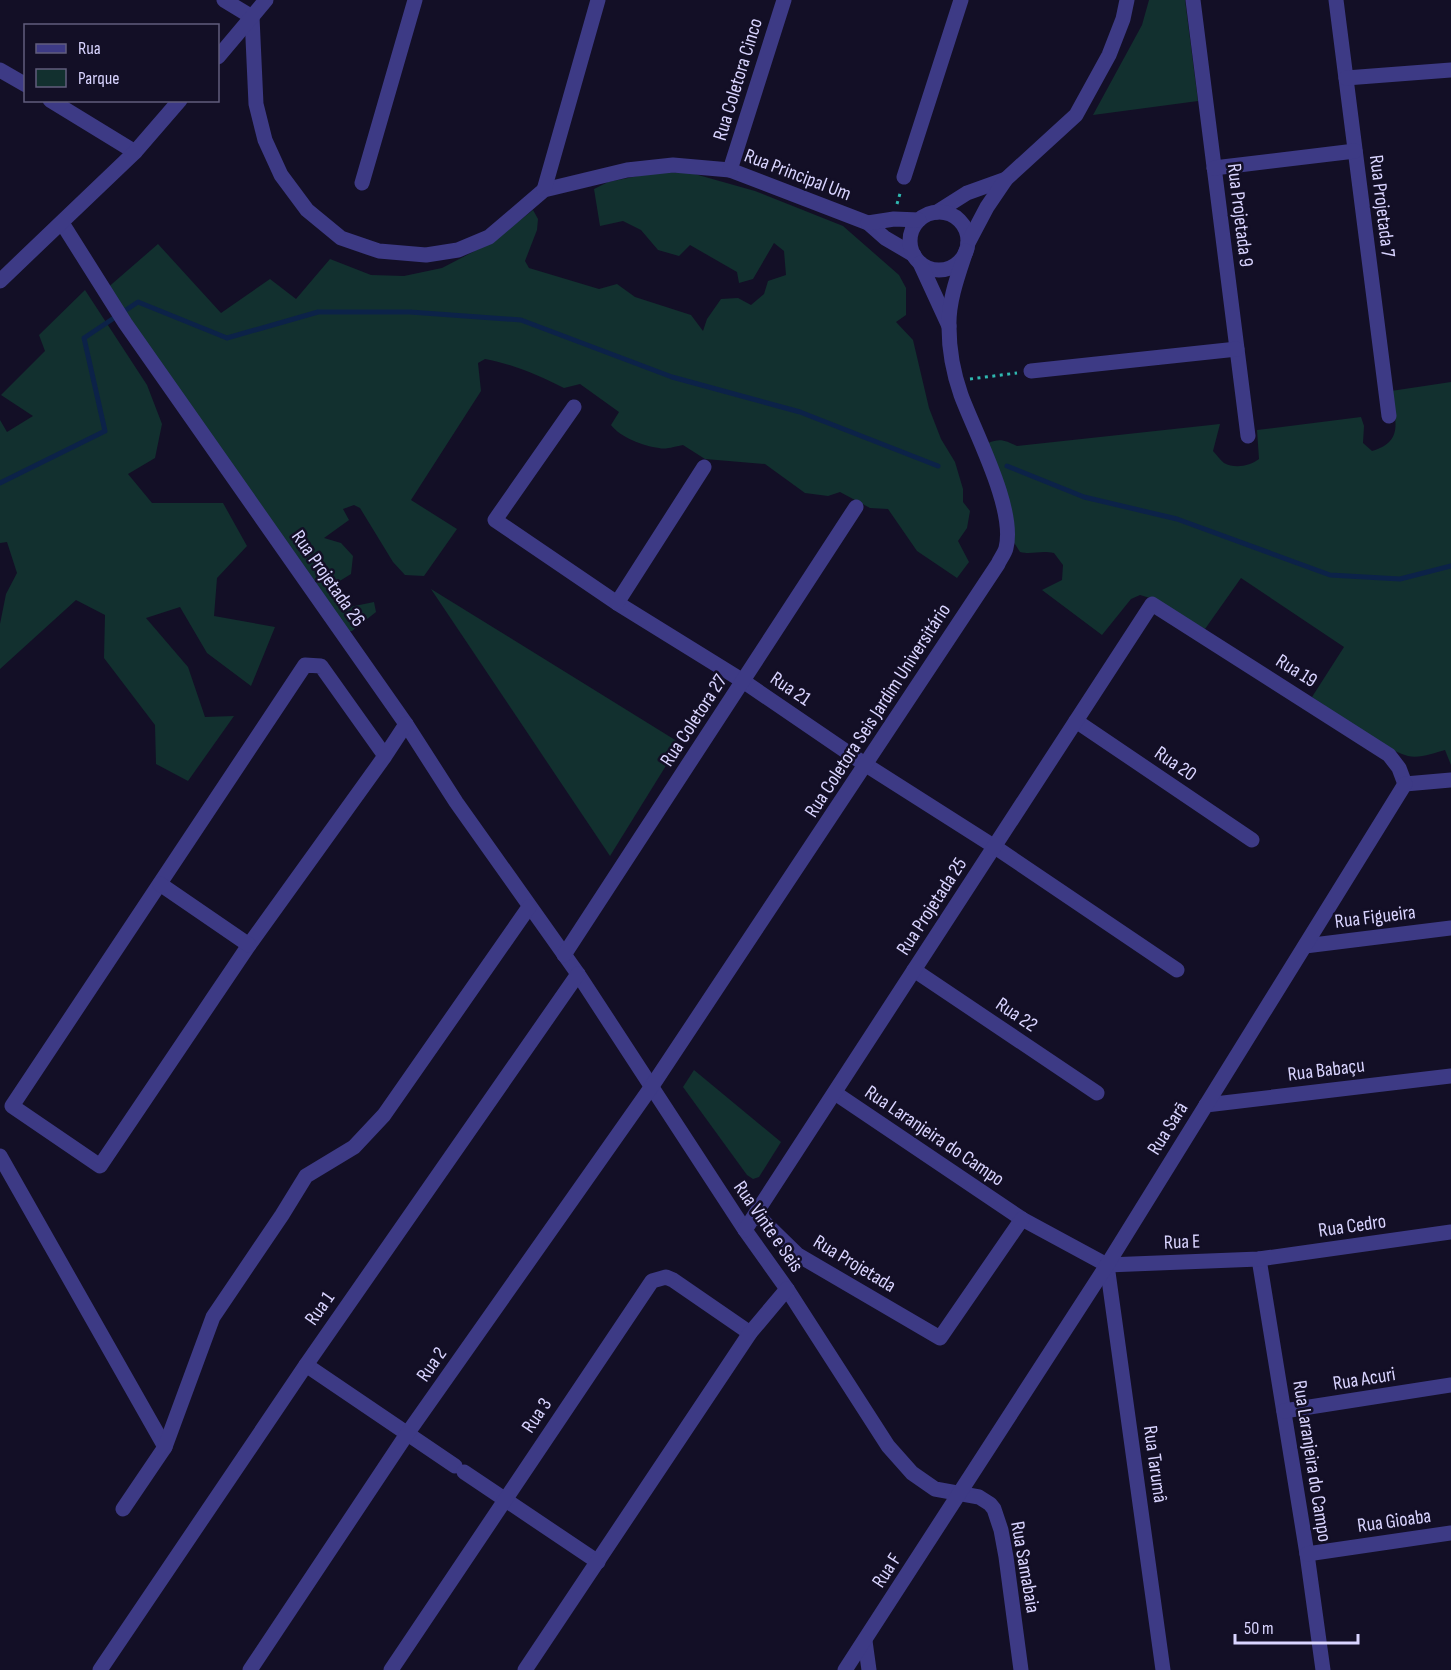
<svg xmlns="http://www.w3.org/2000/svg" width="1451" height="1670" font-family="'Sofia Sans Condensed',sans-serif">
  <rect width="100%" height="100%" fill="#130f26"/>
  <g fill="#12302f">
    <path d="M1149,0H1185L1198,101L1093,115L1142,25Z"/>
    <path d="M658,172L691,173L755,191L843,226L899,275L906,288V315L896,322L913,340L929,408L941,439L955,462L963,489V502L970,511L967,528L958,541L969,562L957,578L917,551L888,509L870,508L840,492L828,496L805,493L765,464L705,459L683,445C676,446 666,450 659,448C643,446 620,437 611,425L619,412L580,384L564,388C540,376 513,364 485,359L478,363L481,391L411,500L457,529L424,576L405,575L393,562L360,508L354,505L343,509L349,520L324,538L341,543L353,556L351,574L338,582L333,595L340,609L374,602L376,612L352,631H343L105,290L158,244L221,313L270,279L296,299L330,259L371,275L404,276L442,268L494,241L533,210L538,219L537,230L525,261L529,268L599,289L617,284L635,297L691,315L703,331L707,319L721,299L738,298L751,305L764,294L768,281L786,275L784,251L774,243L753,279L739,283L737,272L690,245L679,256L658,250L641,230L623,221L600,226L594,189L608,182Z"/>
    <path d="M85,290L147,385L162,424L155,458L128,474L152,503H223L247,546L217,578L214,616L275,627L251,686L207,653L180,607L146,618L188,667L205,717L234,716L188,781L156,764L155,725L104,658L105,615L76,600L0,669V624L6,594L17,573L7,542L0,543V420L7,432L33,416L1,395L45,351L39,335Z"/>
    <path d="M1451,382V765L1445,750C1434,753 1419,759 1408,756C1377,747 1339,715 1312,697L1344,647L1241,578L1205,629L1150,598L1140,595L1131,599L1102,635L1042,590L1062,580L1063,565L1054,553C1039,550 1033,555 1020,552L1013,541L988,443C1000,438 1005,440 1017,446L1220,424L1213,451C1216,454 1220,460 1224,463C1235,469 1250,466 1259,459L1257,430L1361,417L1364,426L1363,443L1372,451C1406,441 1394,419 1391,391Z"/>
    <path d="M431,589L680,743L610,856Z"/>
    <path d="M694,1070L781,1142L759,1177L753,1179L747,1175L683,1087Z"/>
  </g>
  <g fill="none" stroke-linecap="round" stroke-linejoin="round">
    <g stroke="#0c2248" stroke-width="5">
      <path d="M1007,466L1084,497L1177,519L1330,575L1400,579L1451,566"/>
      <path d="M0,483L105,431L84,338L138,302L227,338L318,312H410L521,320L672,377L800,412L938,466"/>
    </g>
    <g stroke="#2fb8b0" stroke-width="3" stroke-dasharray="3 4.5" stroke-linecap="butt">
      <path d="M897,204L901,190"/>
      <path d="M970,379L1017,373"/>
    </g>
    <g stroke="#3d3a85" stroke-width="15">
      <path d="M224,0L252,17"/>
      <path d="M1193,0L1248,436"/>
      <path d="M1336,0L1389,416"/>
      <path d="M252,17L256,104L265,140L281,175L307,210L341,238L379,251L426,255L458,250L489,237L544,190L627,170L673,165L730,170L868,223L885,238L914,255"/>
      <path d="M218,57L266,0"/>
      <path d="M0,70L26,85"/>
      <path d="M1346,78L1451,70"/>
      <path d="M50,100L135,152"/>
      <path d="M1214,168L1355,151"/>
      <path d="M730,170L784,0"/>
      <path d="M904,177L961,0"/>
      <path d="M362,183L415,0"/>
      <path d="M544,190L598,0"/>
      <path d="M937,212L967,193L1006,179"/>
      <circle cx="939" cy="241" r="29"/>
      <path d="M62,223L125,323L406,724L456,802L578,974L745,1230L787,1289L888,1446L912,1473L935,1489L979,1497L990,1504L994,1509L1001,1530L1006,1557L1021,1670"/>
      <path d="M868,223L894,219L919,220"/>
      <path d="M968,243L987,207L1006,179L1076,115L1109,55L1123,19L1127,0"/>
      <path d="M920,263L949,326"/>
      <path d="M0,281L135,152L180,100"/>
      <path d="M1031,371L1237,349"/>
      <path d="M574,407L495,520L617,603L743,681L866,765L995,847L1177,970"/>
      <path d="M617,603L704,467"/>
      <path d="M1076,721L1252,840"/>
      <path d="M385,756L321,666L305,665L12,1106L100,1166L249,945L385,756L406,724"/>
      <path d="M1405,784L1451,780"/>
      <path d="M160,884L249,945"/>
      <path d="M1305,946L1451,928"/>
      <path d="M564,955L856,507"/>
      <path d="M914,970L1097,1093"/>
      <path d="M835,1093L1022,1219L1107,1265"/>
      <path d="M1206,1105L1451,1076"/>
      <path d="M0,1156L165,1447"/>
      <path d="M756,1214L798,1255L940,1338L1022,1219"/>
      <path d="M745,1230L1152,604L1389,755L1399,768L1405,784"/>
      <path d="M1259,1259L1307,1554L1323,1670"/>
      <path d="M1107,1265L1163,1670"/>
      <path d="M1107,1265L1259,1259L1451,1232"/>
      <path d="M306,1365L455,1466"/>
      <path d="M1284,1411L1451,1385"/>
      <path d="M464,1472L598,1562"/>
      <path d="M123,1509L165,1447L213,1317L282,1215L306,1176L354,1147L384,1115L529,907"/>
      <path d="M1307,1554L1451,1533"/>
      <path d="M865,1641L869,1670"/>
      <path d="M100,1670L306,1365L578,974"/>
      <path d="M250,1670L407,1434L652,1086L998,564C1000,559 1005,553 1006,548C1016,509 975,433 961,395C954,375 949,349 949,327C948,302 958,275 966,251"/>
      <path d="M391,1670L652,1281L666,1277L673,1280L750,1333"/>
      <path d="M525,1670L750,1333L787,1289"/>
      <path d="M845,1670L1107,1265L1405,784"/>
    </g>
  </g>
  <g text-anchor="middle" stroke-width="5" stroke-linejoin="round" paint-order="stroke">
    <g font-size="20" fill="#d9d4ff" stroke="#130f26">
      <text transform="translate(737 79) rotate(-73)" y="7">Rua Coletora Cinco</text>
      <text transform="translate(798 174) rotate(21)" y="7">Rua Principal Um</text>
      <text transform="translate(1383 206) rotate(83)" y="7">Rua Projetada 7</text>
      <text transform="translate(1241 215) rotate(83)" y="7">Rua Projetada 9</text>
      <text transform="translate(329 578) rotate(55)" y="7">Rua Projetada 26</text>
      <text transform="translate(1297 670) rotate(32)" y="7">Rua 19</text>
      <text transform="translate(791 688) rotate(34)" y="7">Rua 21</text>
      <text transform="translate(877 710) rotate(-57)" y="7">Rua Coletora Seis Jardim Universitário</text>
      <text transform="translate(693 720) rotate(-57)" y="7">Rua Coletora 27</text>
      <text transform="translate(1176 763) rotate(34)" y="7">Rua 20</text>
      <text transform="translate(931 906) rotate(-57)" y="7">Rua Projetada 25</text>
      <text transform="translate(1375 916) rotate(-7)" y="7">Rua Figueira</text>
      <text transform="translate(1017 1014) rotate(34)" y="7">Rua 22</text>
      <text transform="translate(1326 1069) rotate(-7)" y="7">Rua Babaçu</text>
      <text transform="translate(1167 1128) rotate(-58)" y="7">Rua Sarã</text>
      <text transform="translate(935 1135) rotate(34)" y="7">Rua Laranjeira do Campo</text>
      <text transform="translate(1352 1225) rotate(-8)" y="7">Rua Cedro</text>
      <text transform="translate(769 1226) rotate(55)" y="7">Rua Vinte e Seis</text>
      <text transform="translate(1182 1241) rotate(-2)" y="7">Rua E</text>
      <text transform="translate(855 1263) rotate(31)" y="7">Rua Projetada</text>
      <text transform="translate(319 1308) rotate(-55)" y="7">Rua 1</text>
      <text transform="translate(431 1364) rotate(-55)" y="7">Rua 2</text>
      <text transform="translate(1364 1378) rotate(-9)" y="7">Rua Acuri</text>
      <text transform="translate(536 1415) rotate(-56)" y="7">Rua 3</text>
      <text transform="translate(1313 1461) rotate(81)" y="7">Rua Laranjeira do Campo</text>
      <text transform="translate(1156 1464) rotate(82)" y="7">Rua Tarumâ</text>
      <text transform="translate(1394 1520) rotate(-8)" y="7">Rua Gioaba</text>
      <text transform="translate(1026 1567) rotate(80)" y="7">Rua Samabaia</text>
      <text transform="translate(886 1570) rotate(-57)" y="7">Rua F</text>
    </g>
  </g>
  <rect x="24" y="24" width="195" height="78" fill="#130f26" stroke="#625e7d" stroke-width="1.5"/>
  <rect x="36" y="44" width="30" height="9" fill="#3d3a85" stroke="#625e7d" stroke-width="1.5"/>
  <text x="78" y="54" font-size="18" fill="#d9d4ff">Rua</text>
  <rect x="36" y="69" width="30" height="18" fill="#12302f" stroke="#625e7d" stroke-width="1.5"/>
  <text x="78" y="84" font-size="18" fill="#d9d4ff">Parque</text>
  <path d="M1235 1634v9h123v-9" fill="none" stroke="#d9d4ff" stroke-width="3"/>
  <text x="1244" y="1634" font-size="18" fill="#d9d4ff" stroke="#130f26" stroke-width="4.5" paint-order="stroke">50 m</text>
</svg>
